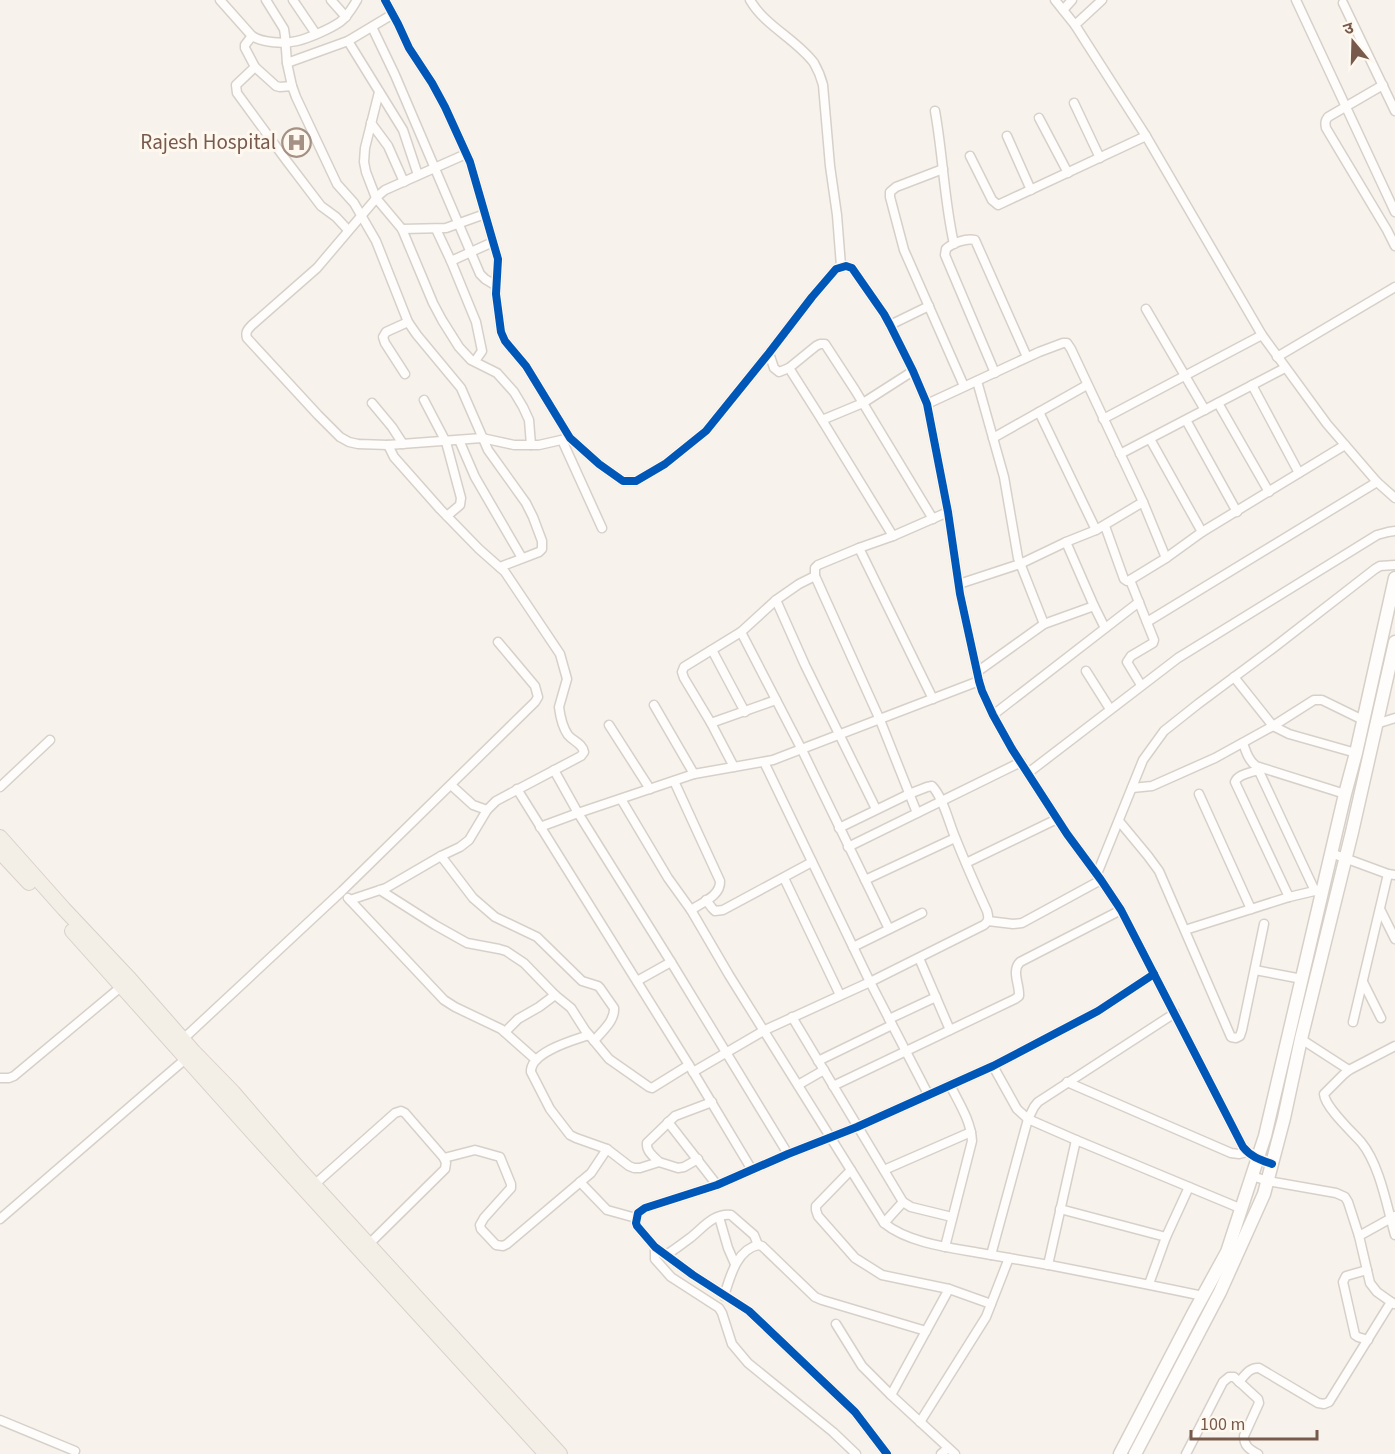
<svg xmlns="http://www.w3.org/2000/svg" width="1395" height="1454" font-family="'Source Sans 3','Noto Sans Devanagari',sans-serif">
  <rect width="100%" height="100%" fill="#f7f3ec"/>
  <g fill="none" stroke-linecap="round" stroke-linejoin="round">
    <defs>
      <g id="minor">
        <path d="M220,0L252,36C263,43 284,44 297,41C309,38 330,29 340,22C348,16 352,8 357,0"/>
        <path d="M266,0L284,29L285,36L287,63L292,86L296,97L337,184L354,203L376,241L408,322L417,335L461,388L488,450L526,503L533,517L542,541V549L539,552L500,567"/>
        <path d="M293,0L316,34"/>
        <path d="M331,0L346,17"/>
        <path d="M385,0L398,24L409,48L432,83L445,107L470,162L498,259L496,294L501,332L505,341L526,366L570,438L599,464L623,481H636L665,464L706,431L769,353L812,297L836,269L846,266L852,268L884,314L890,325L913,371L927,404L948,512L960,594L979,681L982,691L993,715L1012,749L1067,834L1101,880L1121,910L1243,1147C1251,1157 1261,1160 1272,1164"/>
        <path d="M750,0C765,26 796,39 814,63C818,70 821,77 823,85L830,166L837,215L841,266"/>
        <path d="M1055,0L1075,25L1146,136L1262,335L1327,424L1377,482L1395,498"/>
        <path d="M1296,0L1395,212"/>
        <path d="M1343,3L1395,111"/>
        <path d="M1063,10L1072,0"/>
        <path d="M1075,25L1102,0"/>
        <path d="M372,27L395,75L480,274L485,279L495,285"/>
        <path d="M252,36L245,45V48L255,67L276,86L280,87L292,86"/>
        <path d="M348,41L403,130L418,175"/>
        <path d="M287,63L348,41L393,14"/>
        <path d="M255,67L236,85L237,93L286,160L321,206L336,217L348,230"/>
        <path d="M1383,85L1328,117C1325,121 1325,123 1326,128L1387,230L1395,246"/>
        <path d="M379,92L365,148L364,162L366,172L376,198L402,229L433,303L442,320L459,347L471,360L497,373L514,392L523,407L529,420L531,445"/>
        <path d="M1074,103L1100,158"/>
        <path d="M935,111C943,155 944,200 954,244"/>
        <path d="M1039,118L1068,173"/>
        <path d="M371,123L388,146L404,182"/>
        <path d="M1007,136L1031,190"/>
        <path d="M466,154L385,190L379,195L317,268L252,325C248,329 245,332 247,338L318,415L340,437L349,442L358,444L388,445L482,438L514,445H539L570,438"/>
        <path d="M970,156L992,200L998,205L1146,136"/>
        <path d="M943,169L896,187L890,192V197L904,250L964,386"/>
        <path d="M402,229L446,228L485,214"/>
        <path d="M436,229L451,261L476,322L482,351L475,361"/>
        <path d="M451,261L493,242"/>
        <path d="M1146,309L1205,410"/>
        <path d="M890,325L929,306"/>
        <path d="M769,353L774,368L779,372L789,368L816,346L820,344H825L855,390L933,519"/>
        <path d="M1277,357L1395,287"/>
        <path d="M789,368L822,420L893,536"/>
        <path d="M995,373L945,255L946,249C952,243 966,238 975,240L1027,357"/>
        <path d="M405,374L385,343L383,337L386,332L408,322"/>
        <path d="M977,381L1004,477L1018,558L1044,624"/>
        <path d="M1252,385L1299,473"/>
        <path d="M424,400L446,442L461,498L460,505L447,516"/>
        <path d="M372,403L392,427L403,444"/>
        <path d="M1218,403L1269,492"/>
        <path d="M927,404L1039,352L1063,343H1067L1071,349L1143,502L1166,558"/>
        <path d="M1039,412L1096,530"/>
        <path d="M1103,419L1262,335"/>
        <path d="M822,420L863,403L913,371"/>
        <path d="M1186,420L1237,512"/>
        <path d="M993,438L1087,385"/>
        <path d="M1150,439L1202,532"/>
        <path d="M459,440L475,477L522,558"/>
        <path d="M562,440L602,528"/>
        <path d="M1120,454L1285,368"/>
        <path d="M1105,526L1124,579L1127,581L1130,580L1166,558L1202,532L1345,445"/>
        <path d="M1066,542L1094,606L1105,628"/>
        <path d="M859,548L933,699"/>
        <path d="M1130,580L1154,640L1153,643L1131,656L1127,662L1141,685"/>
        <path d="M959,584L1020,564L1066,542L1096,530L1143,502"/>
        <path d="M776,600L805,665L876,809"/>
        <path d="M1147,622L1377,482"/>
        <path d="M741,632L802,750L889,929"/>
        <path d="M712,650L745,712"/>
        <path d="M1086,671L1110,709"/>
        <path d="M977,672L1044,624L1094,606"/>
        <path d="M1234,677L1273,726L1289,734L1356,753"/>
        <path d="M654,705L694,774"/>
        <path d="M993,715L1139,602"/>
        <path d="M711,723L776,700"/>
        <path d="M1376,724L1395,718"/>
        <path d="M609,725L650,789"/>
        <path d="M1243,743C1246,752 1249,761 1256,766L1345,794"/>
        <path d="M764,762L870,982L928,1094"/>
        <path d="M734,767L711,723L684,678L682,672L684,667L741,632L776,600L799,584L815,576"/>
        <path d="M1257,767L1315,891"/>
        <path d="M554,770L578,813L671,962L788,1154"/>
        <path d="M1258,770C1250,773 1238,774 1235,782L1289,897"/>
        <path d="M1028,773L1178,658L1377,535L1388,532L1395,531"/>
        <path d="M674,781L720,881C721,896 701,903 691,910"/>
        <path d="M451,785L473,805L487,810"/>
        <path d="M0,787L50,740"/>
        <path d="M1132,788L1152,786L1215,758L1273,726L1314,700H1322L1363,720"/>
        <path d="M517,789L689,1065L752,1170"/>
        <path d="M1199,794L1251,909"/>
        <path d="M621,799L668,878L691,910L729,975L884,1223C908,1243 951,1248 980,1253C1003,1257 1026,1261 1049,1265C1100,1275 1151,1285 1203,1296"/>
        <path d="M917,813L880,720L815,576V568L818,565L859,548L893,536L948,512"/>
        <path d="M1119,821L1148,856L1159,871L1231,1037L1236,1038L1240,1036L1242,1030L1264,924"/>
        <path d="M540,827L578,813L694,774L773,760L979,681"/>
        <path d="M848,847L1021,762"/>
        <path d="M1331,853L1388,874L1395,875"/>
        <path d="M441,856L473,898L495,917L537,937L582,981L598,986L600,988L614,1008C615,1021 602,1031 594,1041"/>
        <path d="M966,863L1057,819"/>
        <path d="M1097,874L1143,760L1164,731L1198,704L1272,649L1375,569L1380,566L1395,565"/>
        <path d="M784,878L840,995"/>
        <path d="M865,880L955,838"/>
        <path d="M380,890L435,925L467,943L499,949L506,951L524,963L555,995L571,1008L585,1030L609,1059L649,1087L652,1088L689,1065"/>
        <path d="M348,898L444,1000L455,1007L501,1029L536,1060"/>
        <path d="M350,900L386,888L441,856L460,847L469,840L487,810L496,801L581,756L584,752C582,743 574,742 568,735C563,728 560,715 559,707L567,679L560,654L505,572L479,549L440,509L394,457L388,445"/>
        <path d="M706,900L712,908L715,911L723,910L812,862"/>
        <path d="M1380,909L1395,939"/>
        <path d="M988,921L1013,924L1022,923L1101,880"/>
        <path d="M1185,930L1289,897L1323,889"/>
        <path d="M853,947L922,913"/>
        <path d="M919,958L950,1030"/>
        <path d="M1255,970L1302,979"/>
        <path d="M637,981L671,962"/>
        <path d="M1363,982L1381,1018"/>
        <path d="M792,1017L903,1202L911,1207L952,1217"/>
        <path d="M889,1019L936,997"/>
        <path d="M1353,1022L1388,874"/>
        <path d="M505,1032L518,1019L539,1007L555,995"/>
        <path d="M589,1035C574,1040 530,1052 531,1072L550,1109L570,1135L576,1138L607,1149L629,1166L634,1168H640L659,1162L678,1168L684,1167L698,1159"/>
        <path d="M1301,1039L1349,1070"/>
        <path d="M180,1042L342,891L535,702L538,697L535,686L498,642"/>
        <path d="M1395,1046L1349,1070L1343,1075L1324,1094C1325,1107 1351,1131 1361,1142C1380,1165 1387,1207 1395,1235"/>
        <path d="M818,1061L892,1025"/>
        <path d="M993,1066L1017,1109L1028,1119L1076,1140L1242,1209"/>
        <path d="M693,1072L765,1030L870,982L984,925C989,921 989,918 987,911C976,887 965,862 955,837C949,823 943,797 932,786L927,787L909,794L839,828"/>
        <path d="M0,1078H9L14,1076L122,986"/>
        <path d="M1067,1082L1231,1153L1239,1154L1247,1152"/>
        <path d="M798,1085L824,1070"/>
        <path d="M833,1086L1015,999L1019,996C1020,985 1011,971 1020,962L1121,910"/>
        <path d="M668,1122L717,1185"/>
        <path d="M444,1158L475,1150L500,1157L511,1184V1188L484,1218L480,1225L481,1229L496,1245L503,1246L507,1244L591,1173L607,1149"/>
        <path d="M659,1162C653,1156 646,1151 647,1143L675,1116L712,1102"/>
        <path d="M851,1170L816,1206V1210L818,1216L855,1258L882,1275L949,1289L991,1304"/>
        <path d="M884,1170L971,1132"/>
        <path d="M1252,1176L1268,1181L1336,1193L1345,1197L1348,1202L1359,1236L1370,1283L1377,1292L1394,1304"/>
        <path d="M580,1182L607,1210L636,1218"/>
        <path d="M314,1185L395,1113L401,1111L405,1113L444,1158L446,1163L445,1169L369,1244"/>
        <path d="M1060,1209L1166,1237"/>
        <path d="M719,1217L728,1248L735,1264"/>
        <path d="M0,1219L154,1086L189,1056"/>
        <path d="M884,1223L903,1202"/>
        <path d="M1359,1236L1395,1216"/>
        <path d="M655,1247V1259L671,1277L719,1308L722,1313L732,1344L748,1363L833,1432L856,1454"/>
        <path d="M945,1247L972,1141C971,1121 959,1103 950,1085"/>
        <path d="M666,1255C674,1250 682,1244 690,1238C702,1229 713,1213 731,1215L754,1235L758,1245"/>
        <path d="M991,1255L1028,1119L1034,1107L1038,1102L1175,1013"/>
        <path d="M1048,1265L1076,1140"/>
        <path d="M1367,1270L1346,1276L1343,1282L1355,1335L1358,1337L1368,1340"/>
        <path d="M1149,1284L1166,1237L1189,1187"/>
        <path d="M724,1296C730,1278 736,1250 758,1245L762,1246L815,1297L822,1300L926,1331"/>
        <path d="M836,1324L862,1366L891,1395L955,1454"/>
        <path d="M1239,1382C1245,1375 1250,1367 1259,1368L1318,1403L1324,1404L1329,1402L1391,1302"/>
        <path d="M891,1395L949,1289"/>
        <path d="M0,1420L75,1451"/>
        <path d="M920,1422L986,1317L1009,1258"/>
        <path d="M887,1454L855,1412L749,1311L693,1275L655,1247L637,1226L636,1223L638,1213L645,1208L717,1185L788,1154L857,1127L993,1066L1098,1011L1154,974"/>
        <path d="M941,1454L948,1448"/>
        <path d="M1186,1454L1223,1382L1229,1377H1234L1258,1399L1259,1403L1244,1436C1244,1446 1249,1449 1258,1454"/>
      </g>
      <g id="secondary">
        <path d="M1120,1454L1193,1314L1227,1252L1265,1136L1345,794L1356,753L1395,578"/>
        <path d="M1135,1454L1220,1292L1264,1194L1284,1118L1301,1039L1352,832L1395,642"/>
      </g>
      <g id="primary">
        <path d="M0,837L64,909L130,979L194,1052L233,1092L294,1163L560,1454"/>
        <path d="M0,852L29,883"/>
        <path d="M72,931L253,1133L546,1454"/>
      </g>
    </defs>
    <use href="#minor" stroke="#d6d0c9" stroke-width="11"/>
    <use href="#secondary" stroke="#d7d0c8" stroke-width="15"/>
    <use href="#primary" stroke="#d9d0ca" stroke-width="16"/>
    <use href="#minor" stroke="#fefdfc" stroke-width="8"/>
    <use href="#secondary" stroke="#fefdfc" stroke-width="12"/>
    <use href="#primary" stroke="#f3eee6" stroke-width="14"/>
    <defs>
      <g id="cycleway">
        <path d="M385,0L398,24L409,48L432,83L445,107L470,162L498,259L496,294L501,332L505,341L526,366L570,438L599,464L623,481H636L665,464L706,431L769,353L812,297L836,269L846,266L852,268L884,314L890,325L913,371L927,404L948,512L960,594L979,681L982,691L993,715L1012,749L1067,834L1101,880L1121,910L1243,1147C1251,1157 1261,1160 1272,1164"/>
        <path d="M887,1454L855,1412L749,1311L693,1275L655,1247L637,1226L636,1223L638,1213L645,1208L717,1185L788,1154L857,1127L993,1066L1098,1011L1154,974"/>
      </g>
    </defs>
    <use href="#cycleway" stroke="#fff8ef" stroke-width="11"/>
    <use href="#cycleway" stroke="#0057b8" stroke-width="8"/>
  </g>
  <defs>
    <symbol id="hospital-ring" viewBox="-11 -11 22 22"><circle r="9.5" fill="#fff8ef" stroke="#a49084" stroke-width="1.5"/><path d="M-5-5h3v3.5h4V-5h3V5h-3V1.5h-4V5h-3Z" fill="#a49084"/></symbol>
  </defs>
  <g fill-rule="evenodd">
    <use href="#hospital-ring" x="280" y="126" width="33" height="33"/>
  </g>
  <g text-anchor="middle" stroke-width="6" stroke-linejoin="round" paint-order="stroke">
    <g font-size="21" fill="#775a4c" stroke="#fff8ef" text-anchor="end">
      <text x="276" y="149">Rajesh Hospital</text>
    </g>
  </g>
  <g transform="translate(1353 42) rotate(341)" stroke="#fff8ef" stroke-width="4.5" paint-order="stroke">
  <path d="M0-4.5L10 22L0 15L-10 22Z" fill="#775a4c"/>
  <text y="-9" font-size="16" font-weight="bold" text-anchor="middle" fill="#775a4c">उ</text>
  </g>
  <path d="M1191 1430v9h126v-9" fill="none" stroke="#775a4c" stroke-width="3"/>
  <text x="1200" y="1430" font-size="18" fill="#775a4c" stroke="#fff8ef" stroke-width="4.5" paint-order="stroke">100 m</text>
</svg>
